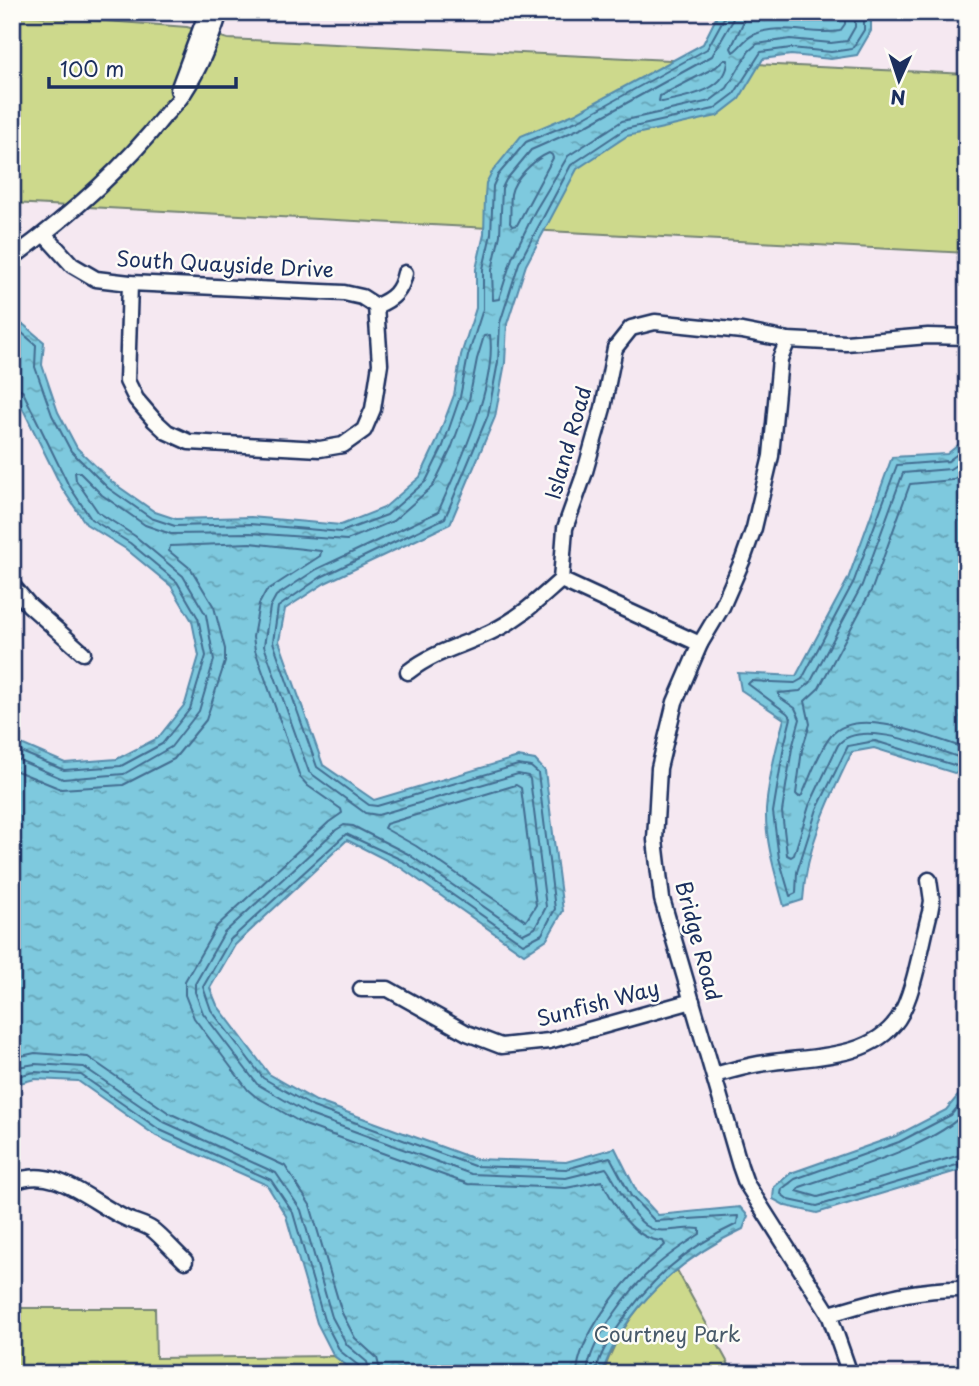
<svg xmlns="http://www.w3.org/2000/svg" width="979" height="1386" font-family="'Playpen Sans',sans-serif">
  <defs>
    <pattern id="water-ripples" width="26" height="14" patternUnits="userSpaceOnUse" patternTransform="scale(1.75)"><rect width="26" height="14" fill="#7ec9de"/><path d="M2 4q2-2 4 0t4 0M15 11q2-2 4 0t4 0" fill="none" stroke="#66a4b7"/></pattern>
  </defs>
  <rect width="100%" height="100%" fill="#f5e8f1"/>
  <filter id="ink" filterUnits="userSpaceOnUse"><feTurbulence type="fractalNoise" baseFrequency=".0143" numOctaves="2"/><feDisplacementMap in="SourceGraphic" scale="14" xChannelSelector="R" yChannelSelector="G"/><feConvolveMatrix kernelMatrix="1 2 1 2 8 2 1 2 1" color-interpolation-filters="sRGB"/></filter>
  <g filter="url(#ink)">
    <g fill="#cdd98c" stroke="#748475" stroke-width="2">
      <path d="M12,14L187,27L228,39L967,74V253L12,203Z"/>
      <path d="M677,1270L734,1374H603C615,1335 644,1294 677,1270Z"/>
      <path d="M12,1308H155L156,1358L334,1356L354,1370L373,1374H12Z"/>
    </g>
    <g fill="url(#water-ripples)" stroke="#568bab" stroke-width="2">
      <path d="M719,12H871V31L857,55L831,59L791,55L763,59L739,99L717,116L627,136L577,169L526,265L507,324L505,363L495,417L450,524L325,583L285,609L279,641L323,765L374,800L518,757L535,760L545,771L563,911L547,939L524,954L400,867L347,840L235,945L210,988L217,1005L269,1074L316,1101L475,1159L566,1162L615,1148L637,1192L658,1215L740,1207L748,1216L743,1229C682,1257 623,1308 602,1374H373L354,1371L334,1356L317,1323L286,1216L267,1185L156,1136L78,1081L35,1079L12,1085V740L65,763L117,759L158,738L185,704L199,656L192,621L171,586L126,549L86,524L62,488L12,387V323L24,325L44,342L42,365L58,412L77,448L112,482L155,512L176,519L251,517L341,525L384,508L420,477L436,443L454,395L461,355L476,308V269L484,234L485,196L486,183L492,172L521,136L576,113L703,44Z"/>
      <path d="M967,438V777L874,748L852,752C829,799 806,847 803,900L784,906C776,876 765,842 766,810C768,780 776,748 784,719L741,690L738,673L796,676L848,579L892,457L947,454Z"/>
      <path d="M967,1085V1168L817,1213L786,1206L773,1199L774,1187L791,1173L896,1136L946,1110Z"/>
    </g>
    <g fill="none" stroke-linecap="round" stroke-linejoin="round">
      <g stroke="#436d91" stroke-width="2">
        <path d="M734,12L732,22L712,56L583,127L531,150L506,180L502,188L500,235L492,270L493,300L499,299L512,258L535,211L568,156L622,121L710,101L727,88L749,51L757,44L790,39L831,43L847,41L855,27V12"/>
        <path d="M744,12L743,23L731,48L733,52C740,48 744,39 753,35C781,22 811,36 840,31L845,24V12"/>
        <path d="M724,60H728C728,91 686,97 662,102L659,101L660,96L716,67Z"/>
        <path d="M549,153L552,155L553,158L517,225L512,226L510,223C511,214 510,204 511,194C514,178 535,159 549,153Z"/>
        <path d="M12,330L21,332L36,345L35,367L52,415L71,451L108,488L151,518L175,526L250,524L341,532L387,515L426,481L443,446L460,397L468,356L483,309V269L491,234L493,186L498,175L526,142L579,120L707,49L724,18L725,12"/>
        <path d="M12,385L22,390L68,484L91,519L130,543L177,582L198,618L206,656L190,709L162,744L121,766L64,770L12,748"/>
        <path d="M967,447L948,461L897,465L854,581L802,679L795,683L751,681L748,684L787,713L791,718L784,746L773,812L779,858L790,896L796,893L797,872L817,809L848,746L875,741L967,769"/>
        <path d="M967,458L950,469L903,473L862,585L810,683L800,691L779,693V697L795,708L800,719L792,748L782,812L787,855L791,857L794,855L809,806L838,745C860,716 938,751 967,760"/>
        <path d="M967,472L952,480L910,484L872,589L819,688L805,701L810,724L802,750L796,794L799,797L802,795C811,776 818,752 831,736C857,704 935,739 967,749"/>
        <path d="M12,757L63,779L124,774L171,747L199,711L214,660L206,615L183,576L135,536L98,512L76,480L75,472H79L102,495L145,525L171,534L250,533L347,540L393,521L433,486L451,449L469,400L477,359L484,336L490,335C497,385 459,465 438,512L317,569L276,596L270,607L264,646L309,772L365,813L378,815L518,774L528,776L530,779L546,907L535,928L523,934L408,854L353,826L344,825L336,830L224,933L195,984V992L203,1013L257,1084L310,1115L471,1174L566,1178L606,1168C618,1183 634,1227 656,1230C670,1232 686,1227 700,1229V1234C685,1244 669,1254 656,1266C631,1287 589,1341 587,1374"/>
        <path d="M12,769L61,789L123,785L174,759L206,720L225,662V649L214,607L191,569L169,551L170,546L250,543L321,551L320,556L266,591L259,604L253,637L255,650L300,777L308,786L341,809L342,813L329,822L217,926L185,981V995L194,1018L248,1090L255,1096L305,1125L468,1184L566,1188L602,1181C615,1206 632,1240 663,1241L665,1245C660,1250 654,1254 648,1259C622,1283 578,1337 577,1374"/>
        <path d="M516,785L521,788L536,905L526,921L416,846L384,828L386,824Z"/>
        <path d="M12,1058L35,1053L88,1057L169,1113L285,1166L310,1205L342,1313L355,1338L377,1358L381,1374"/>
        <path d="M12,1068L35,1064L84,1067L164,1122L276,1173L301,1210L332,1317L347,1345L367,1362L370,1374"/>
        <path d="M12,1077L35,1072L81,1075L160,1130L271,1180L293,1213L324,1320L340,1351L359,1366L361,1374"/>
        <path d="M967,1096L951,1115L899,1142L795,1179L782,1189L781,1194L789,1200L817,1206L967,1162"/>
        <path d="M967,1110C937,1146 845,1171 800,1187L797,1191L818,1197L967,1153"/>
        <path d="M596,1374C598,1357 607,1344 616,1330C647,1282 685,1248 737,1224L738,1216L655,1221L631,1196L610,1157L566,1169L474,1166L313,1107L263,1078L211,1010L203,987L230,940L346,834L404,861L523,944L542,934L555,909L538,773L531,767L518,765L377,806L369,805L317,767L273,642L278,607L321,577L445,518L488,415L498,362L500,323L519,263L571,165L625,129L714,109L734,94L761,52L791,48L831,52L852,49L864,30V12"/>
      </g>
      <defs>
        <g id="street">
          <path d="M178,90L207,12"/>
          <path d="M44,234L72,265L96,279L130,283L344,293L362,297L376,306"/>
          <path d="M12,258C68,217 122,170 165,115C172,107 180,100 185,91C201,66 211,40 220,12"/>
          <path d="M130,283L127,381L136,399L154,420L167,432L189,442L320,449L343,445L364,430L373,409L380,364L376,306"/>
          <path d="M376,306C393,299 401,292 405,273"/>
          <path d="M788,340L780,359L771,456L754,528L743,559L722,607L700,644L675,702L659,768L655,840L662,899L740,1166L746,1183L829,1314L850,1374"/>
          <path d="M561,580L565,528L584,475L603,408L615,348L631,328L655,322L742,331L788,340L846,343L928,336L967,337"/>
          <path d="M561,580L700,644"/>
          <path d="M12,585L29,605L83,653"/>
          <path d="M408,672C435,651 462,646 491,632C519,619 538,600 561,580"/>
          <path d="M361,989H388L467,1033L501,1046L549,1041L692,1001"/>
          <path d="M714,1075C731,1071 748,1065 766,1063C810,1056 870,1060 898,1019C914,995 922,941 930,912L932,901L929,880"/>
          <path d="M12,1183C53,1163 88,1200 123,1217C132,1222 145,1224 153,1230C164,1239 174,1251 185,1261"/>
          <path d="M829,1314C879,1300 914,1288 967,1289"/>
        </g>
      </defs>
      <use href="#street" stroke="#1b2f5e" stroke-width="19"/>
      <use href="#street" stroke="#fdfcf7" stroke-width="14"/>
    </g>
  </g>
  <g text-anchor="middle" stroke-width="5" stroke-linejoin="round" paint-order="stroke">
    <g font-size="21" fill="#1b2f5e" stroke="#fdfcf7">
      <text transform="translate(225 265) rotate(3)" y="7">South Quayside Drive</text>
      <text transform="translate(569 443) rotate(-74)" y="7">Island Road</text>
      <text transform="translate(698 941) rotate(75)" y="7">Bridge Road</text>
      <text transform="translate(598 1004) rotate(-15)" y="7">Sunfish Way</text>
    </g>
    <g font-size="21" fill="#485a6a" stroke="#fdfcf7">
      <text x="667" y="1342">Courtney Park</text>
    </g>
  </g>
  <rect width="979" height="1386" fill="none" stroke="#fdfcf7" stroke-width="42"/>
  <rect x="21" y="21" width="937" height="1344" fill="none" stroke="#1b2f5e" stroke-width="2.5" filter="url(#ink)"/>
  <g transform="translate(899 80) rotate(183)" stroke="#fdfcf7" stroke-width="5" paint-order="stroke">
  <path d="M0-5L12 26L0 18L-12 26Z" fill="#1b2f5e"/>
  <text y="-10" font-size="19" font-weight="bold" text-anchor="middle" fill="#1b2f5e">N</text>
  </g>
  <path d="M49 77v10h187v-10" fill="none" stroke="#1b2f5e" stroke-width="3.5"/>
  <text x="60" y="77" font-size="21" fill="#1b2f5e" stroke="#fdfcf7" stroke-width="5" paint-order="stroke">100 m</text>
</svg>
